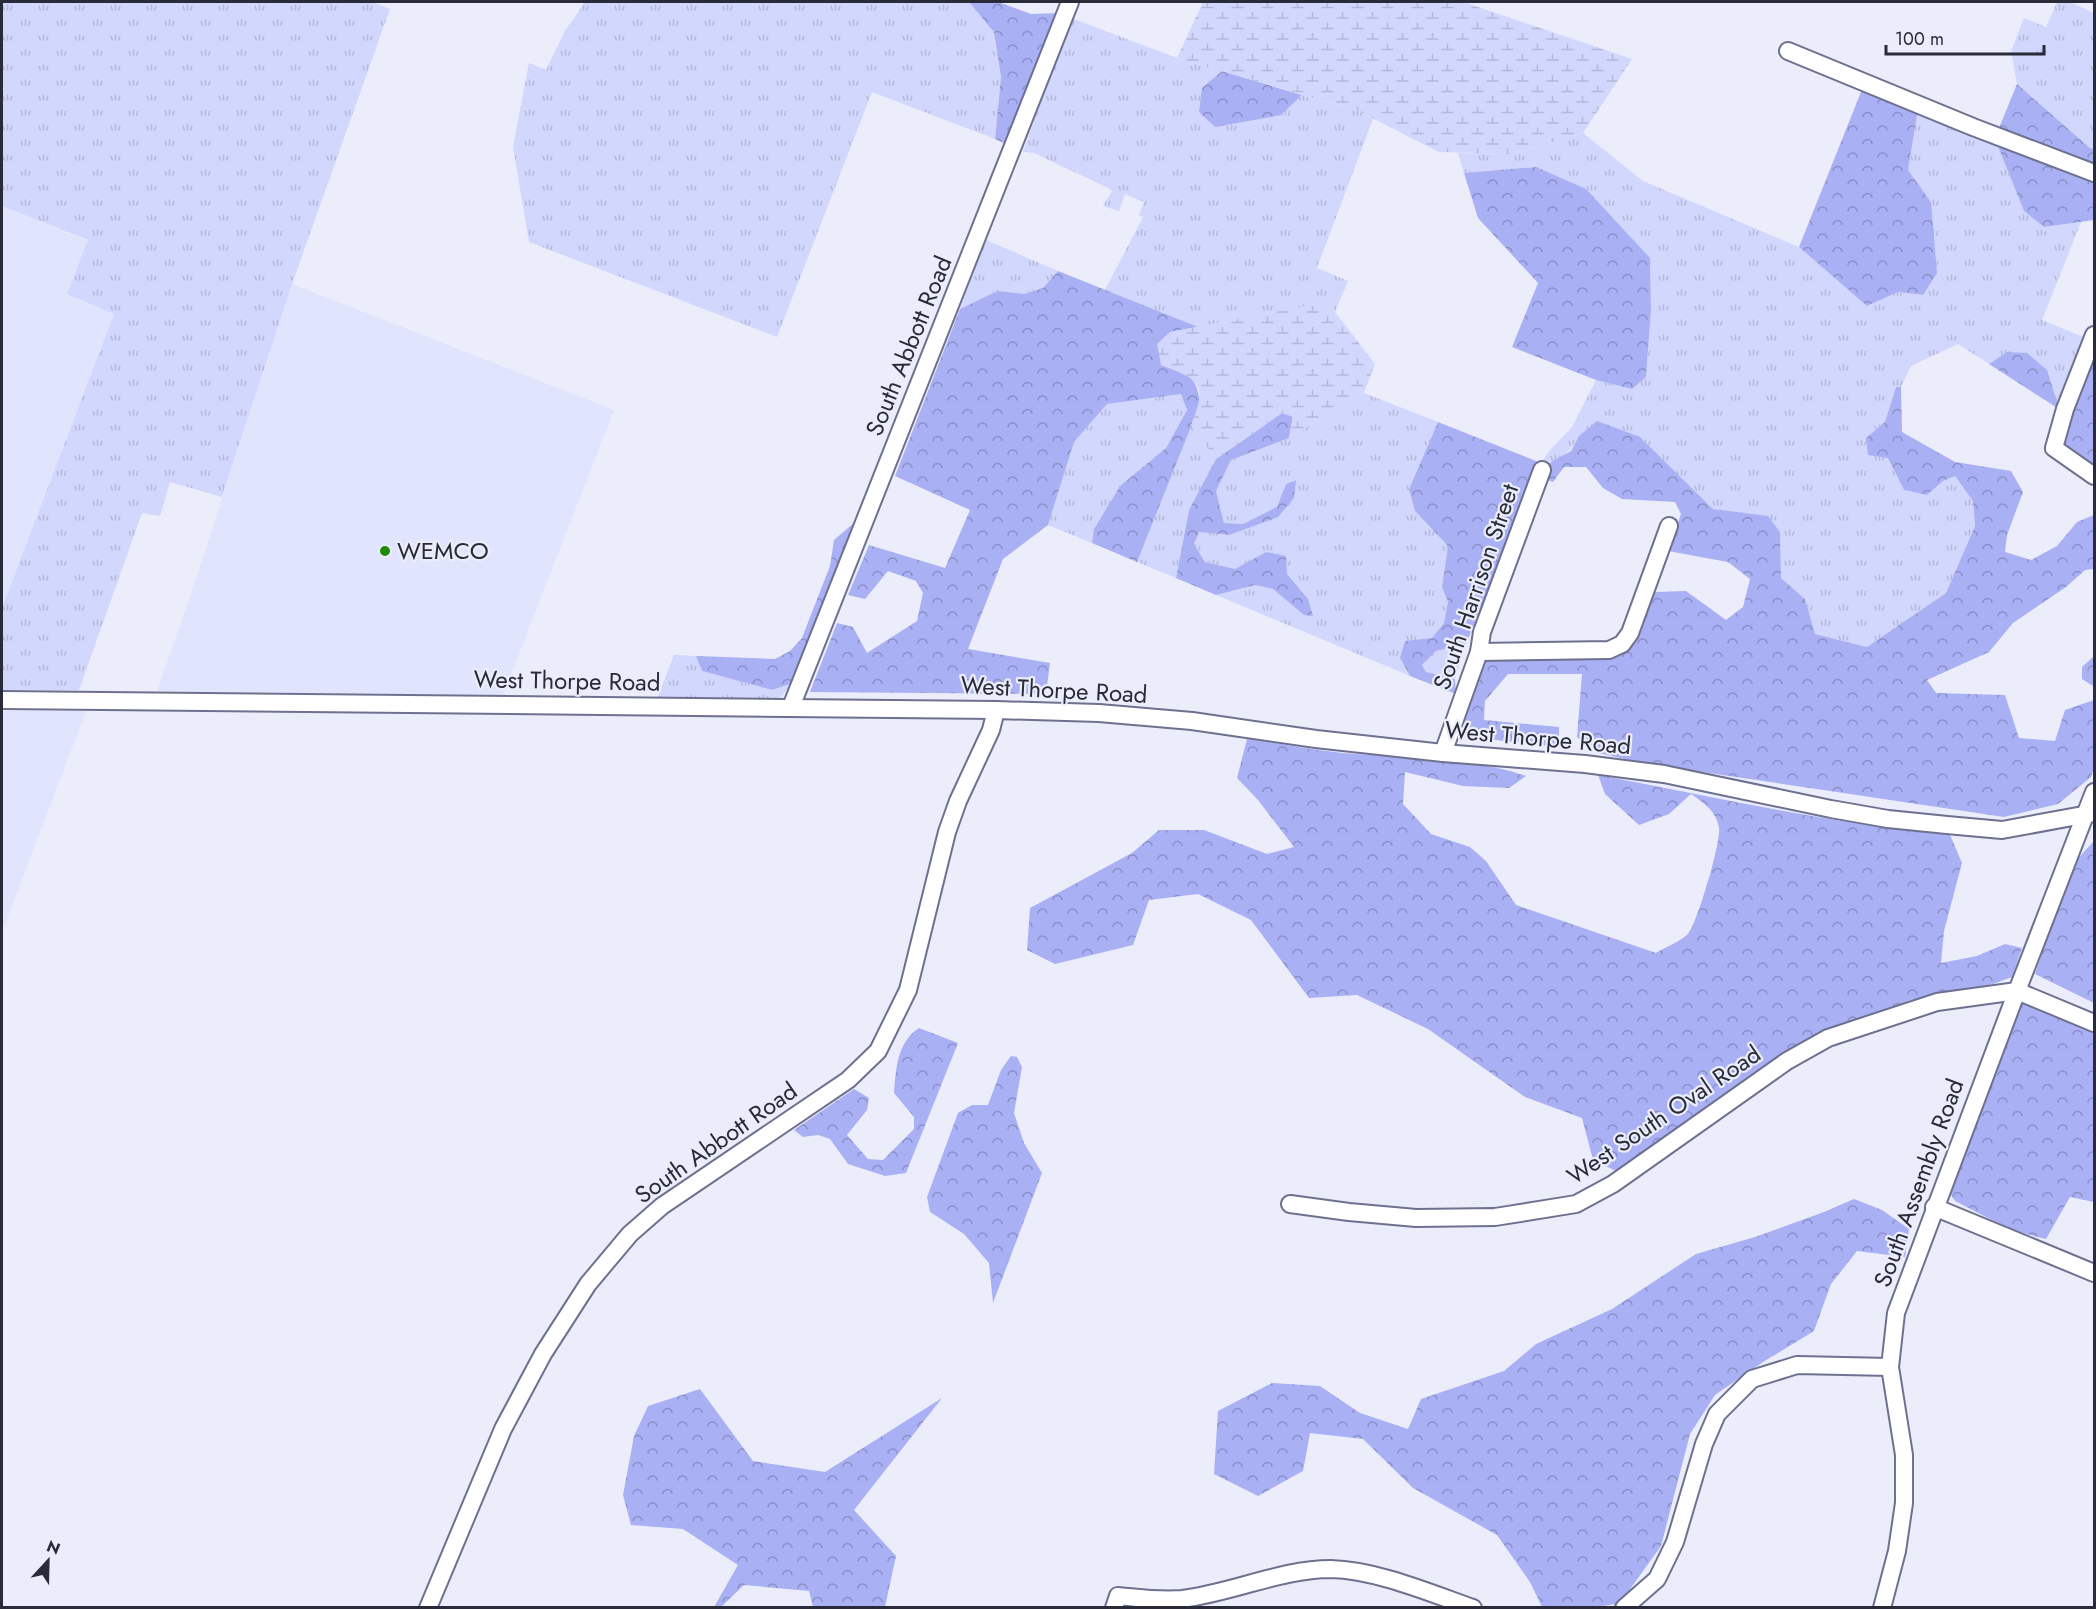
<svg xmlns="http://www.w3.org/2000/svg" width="2096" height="1609" font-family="Jost,sans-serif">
  <defs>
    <pattern id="grass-tufts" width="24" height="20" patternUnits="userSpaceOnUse" patternTransform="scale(1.5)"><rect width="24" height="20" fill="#d2d7fd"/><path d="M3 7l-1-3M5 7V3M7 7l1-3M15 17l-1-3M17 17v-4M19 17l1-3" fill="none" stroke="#b4b9da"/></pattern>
    <pattern id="forest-crowns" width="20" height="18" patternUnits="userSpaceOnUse" patternTransform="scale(1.5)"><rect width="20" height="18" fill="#a9b0f4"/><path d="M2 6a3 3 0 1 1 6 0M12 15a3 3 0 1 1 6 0" fill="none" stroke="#8a8fc7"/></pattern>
    <pattern id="wetland-marsh" width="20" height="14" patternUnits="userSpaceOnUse" patternTransform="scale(1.5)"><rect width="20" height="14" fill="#d2d7fd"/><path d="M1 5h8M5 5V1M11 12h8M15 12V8" fill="none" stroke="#b4b9da"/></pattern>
  </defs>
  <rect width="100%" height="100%" fill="#ebedfb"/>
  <g fill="#e0e4fd">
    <path d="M2,206L88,241L114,314L2,608Z"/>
    <path d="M292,284L614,410L503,695L157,691L194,585Z"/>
    <path d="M2,711H86L2,932Z"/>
  </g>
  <g fill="url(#grass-tufts)">
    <path d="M2,2H372L390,9L292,284L222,497L170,482L160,516L142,513L79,690H2V608L114,314L67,294L88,240L2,206Z"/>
    <path d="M585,2H969L994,32L1001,77L995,139L872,92L777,337L529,242L513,147L529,63L546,70L565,31Z"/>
    <path d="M2057,2H2070L2094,13V149L2090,148L2017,84L2011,51L2024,18L2046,27Z"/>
    <path d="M1071,18L1177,58L1222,71L1202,88L1281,115L1302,95L1358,111L1373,119L1317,268L1348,281L1335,312L1311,305L1198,327L1105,290L1143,217L1139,215L1144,202L1125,194L1119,211L1103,206L1112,191L1108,188L1034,153L1023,152Z"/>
    <path d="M1918,110L1997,144L2024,210L2044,227L2081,222L2042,320L2088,339L2059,409L2007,352L1989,364L1958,344L1911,366L1901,387L1896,388L1885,422L1866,438L1888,458L1904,490L1927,495L1943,481L1955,476L1973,501L1975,526L1946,593L1867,647L1815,634L1805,599L1781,578L1780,532L1768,517L1713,509L1640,437L1579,436C1570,452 1560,462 1541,463L1550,450L1572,427L1596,380L1632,389L1646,377L1651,310L1650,258L1536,167L1464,173L1458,153L1511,154L1583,133L1643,181L1799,247L1867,306L1898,292L1923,295L1931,202L1908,170Z"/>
    <path d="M986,240L1058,271L1043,288L1024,294L996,291L960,309Z"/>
    <path d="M1364,393L1438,422L1409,489L1415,511L1448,546L1442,587L1448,602L1444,623L1432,638L1400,658L1410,676L1216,595L1255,585L1273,589L1304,615H1312L1308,599L1266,552L1235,569L1205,562L1194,544L1199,532L1229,535L1294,498L1295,480L1286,484L1278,507L1243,524L1224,523L1216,491L1231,460L1289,438Z"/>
    <path d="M1182,394L1187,410L1166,448L1120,486L1094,529L1092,543L1048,525L1074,442L1107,404Z"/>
    <path d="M1191,425L1216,459L1189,510L1176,578L1137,562Z"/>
    <path d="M1466,644L1455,679L1426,672L1422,665L1436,651Z"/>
    <path d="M674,655L696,656L702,671L772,690L793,683L778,700L657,699Z"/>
  </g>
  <g fill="url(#forest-crowns)">
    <path d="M969,2H998L1031,14L1059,13L1008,145L995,139L1001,77L994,32Z"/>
    <path d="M1222,71L1302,95L1281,115L1215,127L1199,112L1202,88Z"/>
    <path d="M2017,84L2090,148L2094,149V164L1999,128Z"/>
    <path d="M1863,87L1918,110L1908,170L1931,202L1937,273L1923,295L1898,292L1867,306L1799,247Z"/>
    <path d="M1997,144L2094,181V220L2044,227L2024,211Z"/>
    <path d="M1536,167L1586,189L1650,258L1651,310L1646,377L1632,389L1596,380L1512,347L1538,283L1478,218L1464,173Z"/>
    <path d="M1058,271L1198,327L1170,332L1161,365C1187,375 1197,373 1200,404L1137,562L1092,543L1094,529L1120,486L1166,448L1187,410L1181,394L1107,404L1074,442L1048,525L1003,559L968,649L1050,663L1046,694L810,692L837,623L853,627L867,653L917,621L923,593L916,581L888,571L865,599L848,595L869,545L945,568L970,510L895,476L960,309L997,291L1024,294L1043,288Z"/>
    <path d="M2094,344V470L2073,455L2065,445L2064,428Z"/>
    <path d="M2007,352L2027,353L2047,370L2059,409L1989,364Z"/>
    <path d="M1896,387H1901L1902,432L1955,462L2011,471L2023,492L2007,535L2005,552L2031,560L2057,546L2077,522L2094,515V569L2085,570L2066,587L2013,623L1989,652L1927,680L1936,693L2005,695L2019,738L2055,741L2065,710L2094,700V768L2091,777L2058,804L2004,817L1642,763L1590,751L1577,737L1582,674H1508L1485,701L1484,720L1559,727V747L1459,736L1477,673L1488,658L1619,656L1639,636L1654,592L1686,591L1726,620L1743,607L1750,579L1728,562L1668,551L1681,514L1675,502L1622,499L1603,488L1586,467H1564L1553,482L1543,478L1551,462L1571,451L1579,436L1597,421L1640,437L1713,509L1768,516L1780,532L1781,578L1805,599L1815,634L1867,647L1946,593L1975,526L1973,501L1955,476L1943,481L1927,495L1904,490L1888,458L1868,455L1866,438L1885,422Z"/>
    <path d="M1282,413L1293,416L1289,438L1231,460L1216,491L1224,523L1243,524L1277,507L1286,484L1296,480L1294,498L1278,517L1229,535L1199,532L1194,544L1205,562L1235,569L1266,552L1286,556L1287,574L1308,599L1313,616L1304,615L1273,589L1255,585L1216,595L1176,578L1189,510L1216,459Z"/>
    <path d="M1438,422L1541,463L1466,644L1436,651L1422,665L1426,672L1455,679L1456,694L1410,676L1400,658L1405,641L1432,638L1444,623L1448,602L1442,587L1448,546L1415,511L1409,489Z"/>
    <path d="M855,522L793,683L772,690L702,671L696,656L775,659L790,651L802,638L830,566L834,540Z"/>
    <path d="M2094,656V686H2093L2082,679V667Z"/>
    <path d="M1247,739C1279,743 1311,750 1343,753C1404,758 1468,756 1526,776L1509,788L1463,786L1405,772L1403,804L1431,834L1470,847L1486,861L1516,905L1656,953C1665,947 1680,942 1688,934C1697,924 1721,843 1719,828C1717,812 1703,802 1691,794L1669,814L1639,825L1605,794L1598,775C1715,797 1831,824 1950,835L1962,863L1944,931L1941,963L1977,956L2005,944L2022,948L2012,977L1993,984L1910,1000L1799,1047L1653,1149L1616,1171L1593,1160L1582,1118L1525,1097L1428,1029L1357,995L1309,998L1251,920L1198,894L1149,900L1133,945L1055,964L1027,950L1030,908L1132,853L1159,830H1204L1267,854L1294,847L1258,800L1237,778Z"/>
    <path d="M2094,841V1003L2035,974L2072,865Z"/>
    <path d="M2017,1002L2035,1007L2094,1033V1202L2070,1197L2046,1239L2011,1230L1955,1201L1947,1189Z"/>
    <path d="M919,1028L958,1043L906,1173L885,1176L848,1164L830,1139L818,1135L803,1137L794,1130L854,1089L869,1098L867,1110L847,1135L868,1159L883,1160L914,1129V1117L894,1093C896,1069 897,1042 919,1028Z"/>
    <path d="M1011,1056L1017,1057L1022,1067L1014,1113L1024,1143L1042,1173L993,1303L989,1263L964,1234L930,1212L927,1197L958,1113L972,1105H988L1001,1070Z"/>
    <path d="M1854,1199L1882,1210L1909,1229L1905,1257L1857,1251L1831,1284L1814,1331L1763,1362L1715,1395L1690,1434L1661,1546L1620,1603L1598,1607H1542L1530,1582L1497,1535L1413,1488L1363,1439L1310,1433L1303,1471L1258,1496L1214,1474L1218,1411L1272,1383L1320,1386L1360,1413L1408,1429L1421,1399L1504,1371L1536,1344L1612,1309L1696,1254L1755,1237L1824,1212Z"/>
    <path d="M700,1389L753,1461L825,1472L942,1398L854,1510L896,1556L885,1607H813L809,1591L744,1585L721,1607H714L738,1565L683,1529L631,1525L623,1495L634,1436L648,1406Z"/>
  </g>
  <g fill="url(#wetland-marsh)">
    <path d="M1203,2H1463L1632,59L1583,133L1511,154L1439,152L1358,111L1177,58Z"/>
    <path d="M1311,305L1335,312L1375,364L1364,393L1289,438L1293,417L1282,413L1216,459L1191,425C1208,383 1200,380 1161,365L1157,344L1170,332Z"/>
  </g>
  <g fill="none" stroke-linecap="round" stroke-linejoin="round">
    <defs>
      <g id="minor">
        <path d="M1788,51L1973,127L2094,173"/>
        <path d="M2094,335L2065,409L2054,448L2094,476"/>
        <path d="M1479,652L1609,650L1622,644L1630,633L1669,526"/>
        <path d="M2,700L996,710L1099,713L1192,721L1316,739L1443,753L1585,764L1664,774L1831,809L1888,819L1947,825L2002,830L2094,813"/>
        <path d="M791,707L1070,2"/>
        <path d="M1443,753L1479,652L1482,632L1542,470"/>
        <path d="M1290,1204L1349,1212L1416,1218L1495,1217L1576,1204L1613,1184L1787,1061L1828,1038L1937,1002L2017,991L2094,1023"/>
        <path d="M1934,1207L2094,1273"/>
        <path d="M428,1608L503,1429L543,1354L588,1284L630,1234L662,1206L848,1080L878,1051L908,990L947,832L958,801L991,730L996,710"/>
        <path d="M1114,1608L1118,1596C1139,1598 1161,1601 1182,1599C1232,1593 1281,1569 1331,1569C1376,1570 1430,1593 1473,1608"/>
        <path d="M1624,1608L1657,1579L1675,1542L1704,1444L1717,1414L1752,1379L1797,1365L1890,1367"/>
        <path d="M1882,1608L1897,1551L1904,1503V1455L1890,1367L1896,1313L2017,991L2094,792"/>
      </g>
    </defs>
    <use href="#minor" stroke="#6d718f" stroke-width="20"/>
    <use href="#minor" stroke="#fff" stroke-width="16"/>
  </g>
  <circle fill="#208a04" stroke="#ebedfb" stroke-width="2" cx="385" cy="551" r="6"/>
  <g text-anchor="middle" stroke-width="4.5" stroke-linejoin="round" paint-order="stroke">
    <g font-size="24" fill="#292b38" stroke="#ebedfb">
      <text transform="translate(909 346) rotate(-68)" y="8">South Abbott Road</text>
      <text transform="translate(1476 587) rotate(-71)" y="8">South Harrison Street</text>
      <text transform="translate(567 681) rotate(1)" y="8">West Thorpe Road</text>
      <text transform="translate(1054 690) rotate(3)" y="8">West Thorpe Road</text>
      <text transform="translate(1538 738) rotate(5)" y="8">West Thorpe Road</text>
      <text transform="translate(1664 1115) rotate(-34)" y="8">West South Oval Road</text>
      <text transform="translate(716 1143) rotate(-35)" y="8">South Abbott Road</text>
      <text transform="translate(1919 1183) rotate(-70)" y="8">South Assembly Road</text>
    </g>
    <g font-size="24" fill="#292b38" stroke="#ebedfb" text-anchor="start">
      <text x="397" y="559">WEMCO</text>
    </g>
  </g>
  <rect width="2096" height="1609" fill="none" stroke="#292b38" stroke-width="6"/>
  <g transform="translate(48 1561) rotate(22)" stroke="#ebedfb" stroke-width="4.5" paint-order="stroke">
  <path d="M0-4.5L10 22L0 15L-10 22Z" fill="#292b38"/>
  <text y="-9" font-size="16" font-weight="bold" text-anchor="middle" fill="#292b38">N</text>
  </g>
  <path d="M1886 45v9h158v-9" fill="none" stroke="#292b38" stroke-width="3"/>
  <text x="1895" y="45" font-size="18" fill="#292b38" stroke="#ebedfb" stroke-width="4.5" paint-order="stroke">100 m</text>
</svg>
